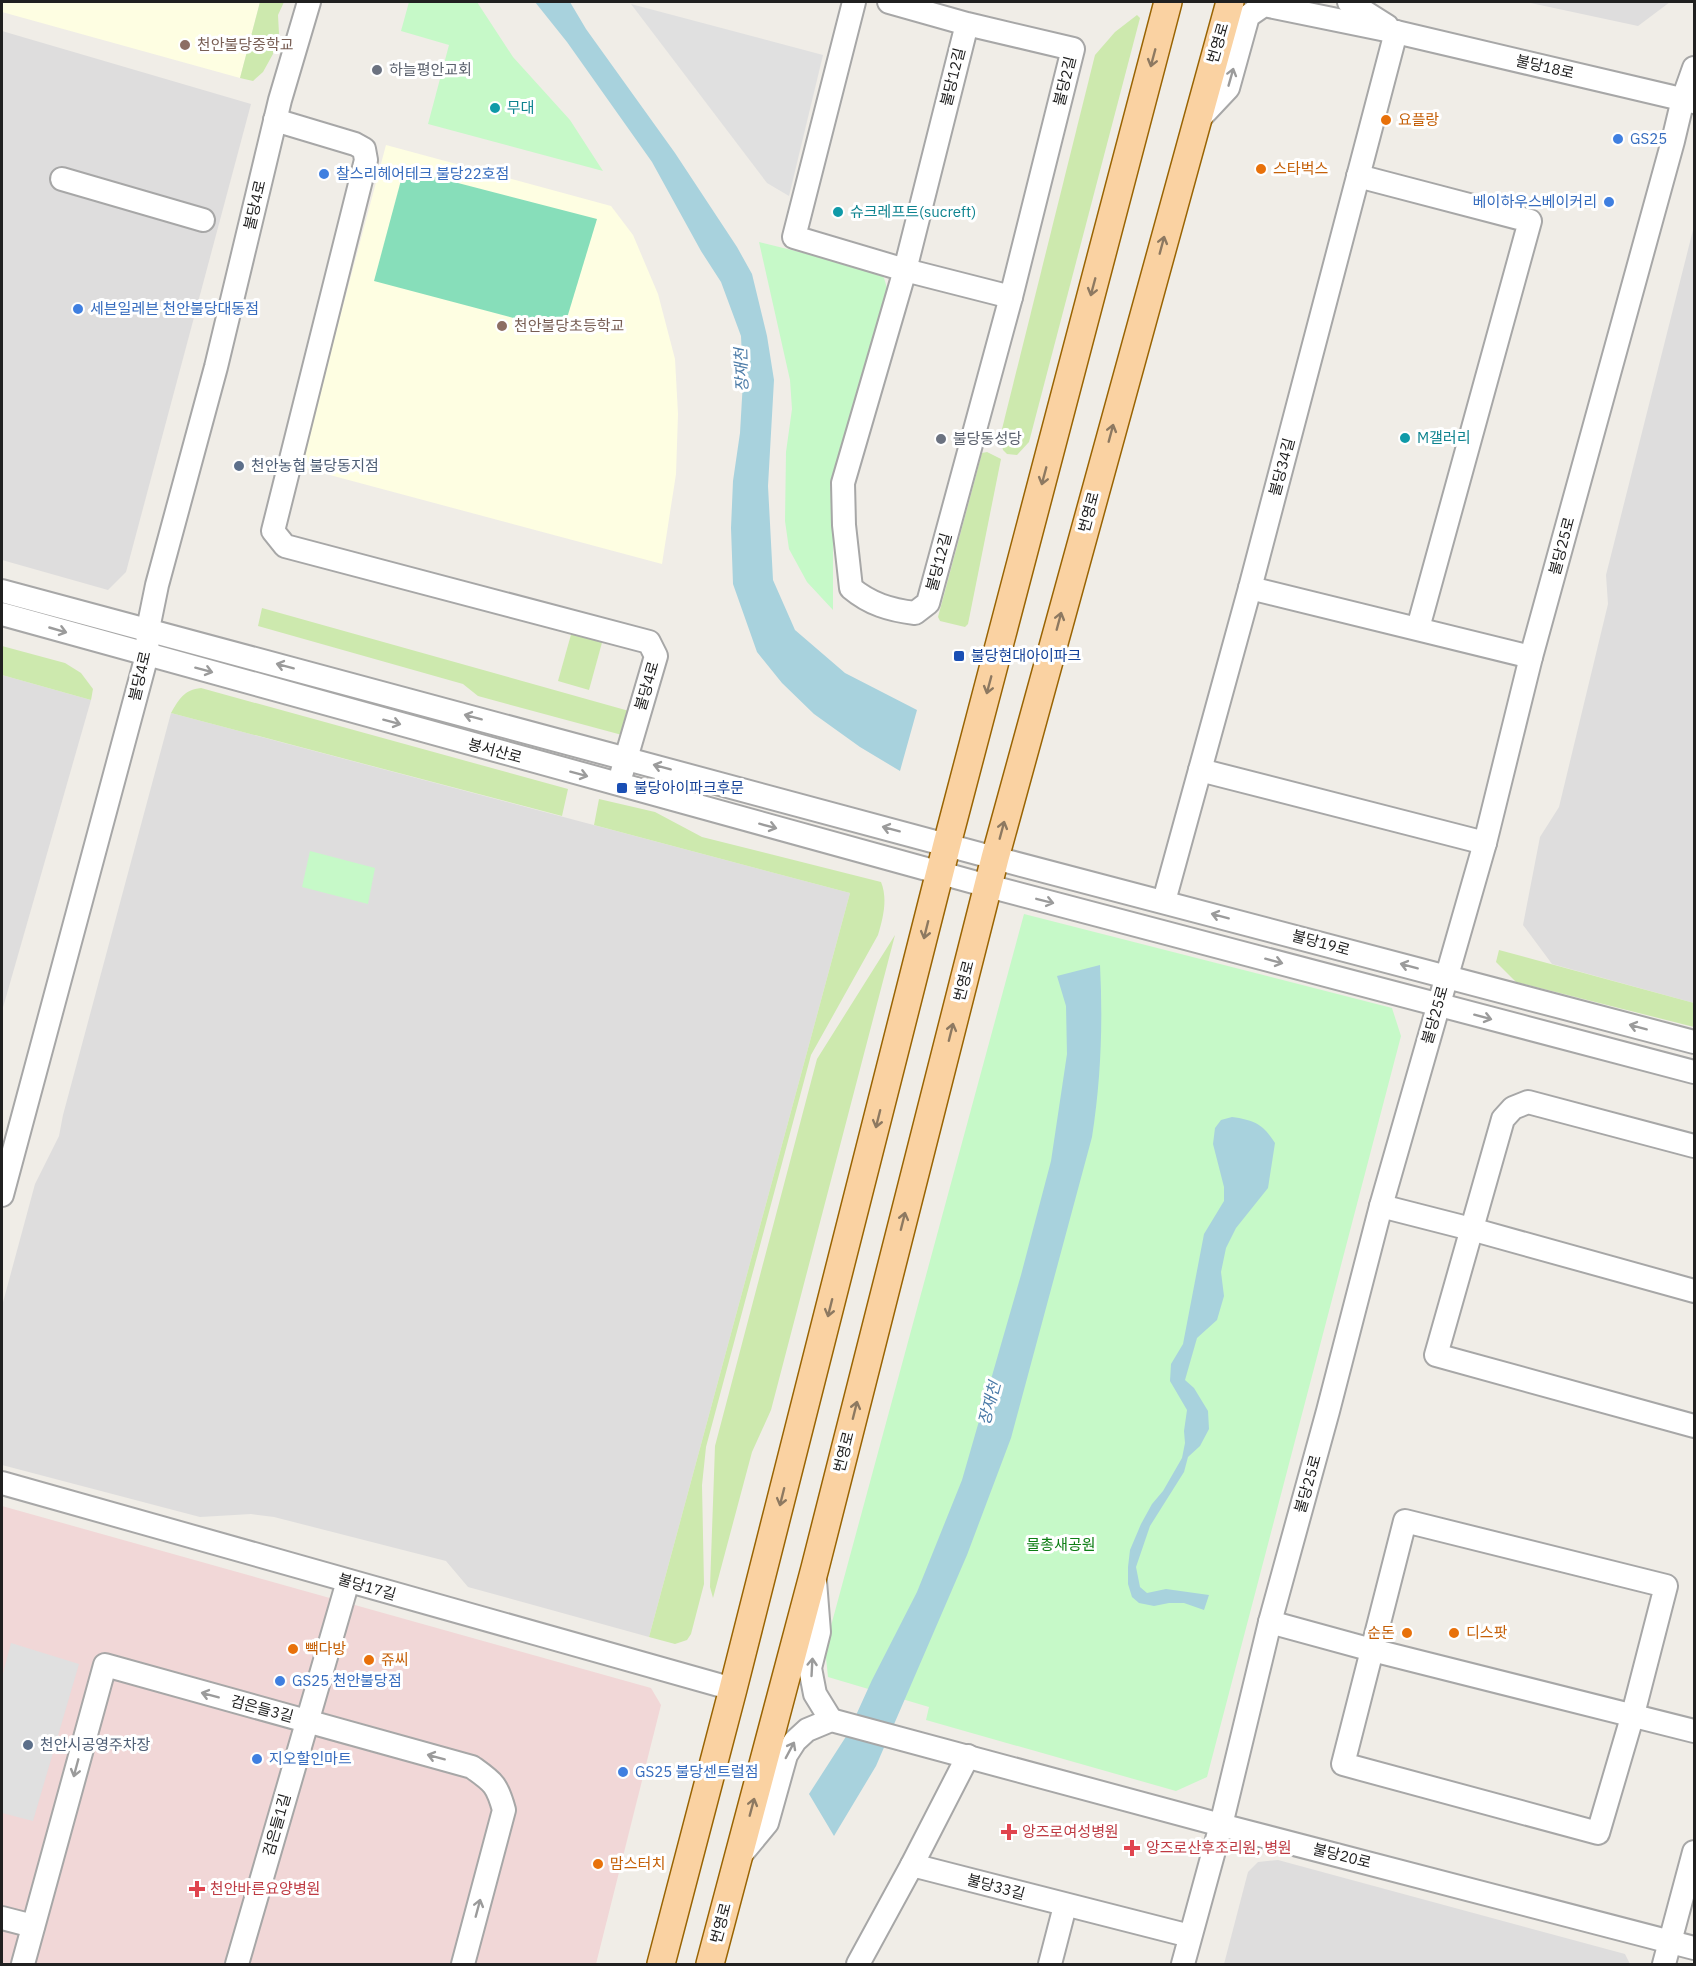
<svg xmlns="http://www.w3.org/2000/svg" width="1696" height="1966" font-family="'IBM Plex Sans','Noto Sans KR',sans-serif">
  <rect width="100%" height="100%" fill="#f0ede7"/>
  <g fill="#dedddd">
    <path d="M1526,2H1670L1638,26Z"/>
    <path d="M2,31L251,104L126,572L108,590L2,560Z"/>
    <path d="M1694,226V1003L1552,964L1523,925L1540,837L1559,807L1608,604L1606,575Z"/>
    <path d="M2,675L91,700L2,1011Z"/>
    <path d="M171,713L850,893L649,1637L468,1587L446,1561L274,1517L251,1514L200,1517L2,1465V1306L35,1184L59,1136L63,1115Z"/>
    <path d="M1278,1860L1625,1954L1630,1964H1224L1248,1872L1258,1862Z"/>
  </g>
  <path fill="#f1d7d7" d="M2,1506L651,1688L661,1705L596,1964H2Z"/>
  <g fill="#fefee2">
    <path d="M2,2H260L240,78L2,12Z"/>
    <path d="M386,145L611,206L633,235L658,294L675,359L678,414L676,474L662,564L300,467Z"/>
  </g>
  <g fill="#cde9ae">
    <path d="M260,2H284L278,15L279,34L275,40L273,54L263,72L253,81L240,78Z"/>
    <path d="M1137,15L1140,18L1029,442L1017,455L1007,454L1003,450L1000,437L1095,55L1115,32Z"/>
    <path d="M987,452L1001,459L968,624L965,627L940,621L938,617L982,453Z"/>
    <path d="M262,608L629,711L622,735L478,696L463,684L258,626Z"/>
    <path d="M572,631L603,639L589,690L558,681Z"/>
    <path d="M2,646L65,663L81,673L93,689L91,700L2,675Z"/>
    <path d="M201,688L568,789L562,816L171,713C179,699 184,690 201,688Z"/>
    <path d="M599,799L655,812L702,837L881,882C888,899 883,918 878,935L811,1055L706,1447L702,1485L704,1584L691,1634L687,1640L675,1644L649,1637L850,893L594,825Z"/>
    <path d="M895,935L771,1410L752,1452L713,1598L710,1587L715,1446L817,1059Z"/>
    <path d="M1499,950L1694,1003V1027L1516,982L1496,962Z"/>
  </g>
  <g fill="#c6f9c8">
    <path d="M409,2H477L513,57L570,120L603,171L428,124L449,45L401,31Z"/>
    <path d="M759,242L877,271L884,278L887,288L833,480V610L807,582L789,549L785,521L786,452L792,409L790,380Z"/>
    <path d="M310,851L375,868L368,904L302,887Z"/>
    <path d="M1024,914L1392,1008L1401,1036L1207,1777L1176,1791L926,1720L929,1707L828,1677L825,1648Z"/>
  </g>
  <path fill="#87deba" d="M404,169L597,219L567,318L555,329L374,281Z"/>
  <g fill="#e0e0e0">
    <path d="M631,4L823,55L789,196L767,183Z"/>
    <path d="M11,1643L79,1664L33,1821L2,1813V1677Z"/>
  </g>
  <g fill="#a8d2dd">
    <path d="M535,2H570L586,29L675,153L737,247L752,274L767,336L774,380L768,486L773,580L795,630L845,673L917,710L900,771L860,747L814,714L782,683L757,652L733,584L731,528L733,481L740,433L743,381L741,336L721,282L701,251L652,162L567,42Z"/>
    <path d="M1100,965C1103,1023 1101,1080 1092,1137L1011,1438L967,1555L876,1766L834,1836L809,1794L847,1735L872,1680L917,1592L962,1480L1021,1275L1051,1161L1067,1054L1066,1006L1057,976Z"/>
    <path d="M1232,1117C1254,1120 1263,1124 1275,1143L1268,1188L1236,1228L1226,1248L1221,1272L1224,1296L1217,1320L1197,1338L1185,1380L1194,1388L1208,1411L1209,1429L1200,1446L1188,1457L1184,1472L1150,1526L1136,1567L1140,1587L1147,1593L1166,1589L1209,1595L1204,1610L1184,1603H1169L1154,1606L1139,1603L1132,1597L1128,1584V1567L1130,1550L1141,1524L1152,1504L1163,1491L1182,1458L1185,1443L1184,1431L1187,1410L1170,1381L1171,1364L1183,1344L1204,1234L1224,1201V1187L1213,1144L1215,1128L1221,1120Z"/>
  </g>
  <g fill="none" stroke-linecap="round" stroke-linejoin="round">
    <defs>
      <g id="minor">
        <path d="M854,2L794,237L905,270L1011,297"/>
        <path d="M889,2L967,24L1073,49L1011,297L928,603L915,613C890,610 870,604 851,588L844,525L843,483L905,270L967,24"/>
        <path d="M1349,2L1387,26"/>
        <path d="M275,120L355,144L364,149L366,160L273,531L285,546L649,642L656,656L622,772"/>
        <path d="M1197,121L1228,88L1248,16L1264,5L1396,32L1694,102"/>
        <path d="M1358,176L1530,221L1418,628"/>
        <path d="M62,179L203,220"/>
        <path d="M1250,588L1531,657"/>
        <path d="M2,591L995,858L1694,1042"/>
        <path d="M2,614L988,886L1694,1072"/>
        <path d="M1200,770L1485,843"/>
        <path d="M1164,901L1250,588L1396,32"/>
        <path d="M1694,1146L1528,1102L1513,1108L1503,1119L1436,1355L1694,1426"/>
        <path d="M2,1195L147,655L148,629L157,585L216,367L280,100L309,2"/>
        <path d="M1381,1206L1471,1229L1694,1291"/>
        <path d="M2,1483L733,1689"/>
        <path d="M1405,1521L1666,1586L1633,1714L1598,1833L1343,1764Z"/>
        <path d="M815,1581L819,1632L810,1668L815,1694L831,1720"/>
        <path d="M1270,1622L1372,1650L1694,1731"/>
        <path d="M739,1857L767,1823L786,1755L795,1741L807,1730L831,1720L1221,1825L1694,1948"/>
        <path d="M912,1865L968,1756"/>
        <path d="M2,1918L33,1926"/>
        <path d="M23,1964L105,1665L472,1767C493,1782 497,1784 504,1810L463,1964"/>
        <path d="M237,1964L348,1581"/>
        <path d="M858,1964L912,1865L1190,1936"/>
        <path d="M1050,1964L1065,1906"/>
        <path d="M1183,1964L1221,1825L1270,1622L1328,1411L1381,1206L1485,843L1531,657L1673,141L1683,99L1694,68"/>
        <path d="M1664,1964L1694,1852"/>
      </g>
      <g id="major">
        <path d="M661,1964L733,1689L947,844L1168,2"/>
        <path d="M710,1964L815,1568L995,858L1230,2"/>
      </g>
    </defs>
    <use href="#minor" stroke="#a7a7a7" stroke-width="26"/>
    <use href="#major" stroke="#996403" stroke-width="30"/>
    <use href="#minor" stroke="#fff" stroke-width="22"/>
    <use href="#major" stroke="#fad2a2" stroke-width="27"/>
  </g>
  <defs><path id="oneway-shaft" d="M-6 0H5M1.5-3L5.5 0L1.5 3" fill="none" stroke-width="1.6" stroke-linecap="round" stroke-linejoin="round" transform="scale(1.5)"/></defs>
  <g stroke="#8d7961">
    <use href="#oneway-shaft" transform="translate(1153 58) rotate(105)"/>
    <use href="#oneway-shaft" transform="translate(1162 245) rotate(-75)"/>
    <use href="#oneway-shaft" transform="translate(1093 287) rotate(105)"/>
    <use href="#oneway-shaft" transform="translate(1111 433) rotate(-75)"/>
    <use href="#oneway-shaft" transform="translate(1044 476) rotate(105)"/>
    <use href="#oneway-shaft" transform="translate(1059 621) rotate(-75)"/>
    <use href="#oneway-shaft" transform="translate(989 685) rotate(105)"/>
    <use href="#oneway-shaft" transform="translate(1002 830) rotate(-75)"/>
    <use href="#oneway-shaft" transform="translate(926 930) rotate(104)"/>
    <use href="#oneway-shaft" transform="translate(951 1032) rotate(-76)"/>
    <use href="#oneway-shaft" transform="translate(878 1119) rotate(104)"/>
    <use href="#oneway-shaft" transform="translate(903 1221) rotate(-76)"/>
    <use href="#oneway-shaft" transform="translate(830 1308) rotate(104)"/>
    <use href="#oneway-shaft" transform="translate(855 1410) rotate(-76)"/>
    <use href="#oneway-shaft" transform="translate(782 1497) rotate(104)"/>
    <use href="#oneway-shaft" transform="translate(752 1807) rotate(-75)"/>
  </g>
  <g stroke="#9b9b9b">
    <use href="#oneway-shaft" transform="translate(1231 77) rotate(-74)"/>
    <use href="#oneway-shaft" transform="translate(58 630) rotate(16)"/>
    <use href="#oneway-shaft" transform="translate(285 666) rotate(-165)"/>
    <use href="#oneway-shaft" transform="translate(204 670) rotate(15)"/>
    <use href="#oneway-shaft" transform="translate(473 717) rotate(-165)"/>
    <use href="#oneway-shaft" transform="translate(392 722) rotate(15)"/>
    <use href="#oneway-shaft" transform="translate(662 767) rotate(-165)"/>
    <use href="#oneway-shaft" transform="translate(579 774) rotate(15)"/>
    <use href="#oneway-shaft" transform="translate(768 826) rotate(15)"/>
    <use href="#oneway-shaft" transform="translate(891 829) rotate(-165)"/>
    <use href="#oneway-shaft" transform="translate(1045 901) rotate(14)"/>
    <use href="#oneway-shaft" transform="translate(1220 916) rotate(-165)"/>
    <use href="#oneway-shaft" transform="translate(1274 961) rotate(15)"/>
    <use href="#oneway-shaft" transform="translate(1409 966) rotate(-165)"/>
    <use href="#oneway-shaft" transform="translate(1483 1017) rotate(15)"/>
    <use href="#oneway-shaft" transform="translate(1638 1027) rotate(-165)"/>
    <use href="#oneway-shaft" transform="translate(812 1667) rotate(-87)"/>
    <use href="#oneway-shaft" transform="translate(210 1695) rotate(-165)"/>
    <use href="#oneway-shaft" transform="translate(790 1750) rotate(-62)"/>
    <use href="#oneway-shaft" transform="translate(436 1757) rotate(-165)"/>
    <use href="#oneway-shaft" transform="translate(76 1768) rotate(105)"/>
    <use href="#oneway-shaft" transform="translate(478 1908) rotate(-75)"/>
  </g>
  <g fill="#8d6e63" stroke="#fff" stroke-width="2">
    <circle cx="185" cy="45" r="6"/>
    <circle cx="502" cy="326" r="6"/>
  </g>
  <g fill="#6b7280" stroke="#fff" stroke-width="2">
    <circle cx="377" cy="70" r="6"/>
    <circle cx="941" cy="439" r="6"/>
  </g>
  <g fill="#0f9aa8" stroke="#fff" stroke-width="2">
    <circle cx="495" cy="108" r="6"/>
    <circle cx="838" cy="212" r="6"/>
    <circle cx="1405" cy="438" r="6"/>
  </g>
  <g fill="#e8710a" stroke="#fff" stroke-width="2">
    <circle cx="1386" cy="120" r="6"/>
    <circle cx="1261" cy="169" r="6"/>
    <circle cx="1407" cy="1633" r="6"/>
    <circle cx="1454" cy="1633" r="6"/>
    <circle cx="293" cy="1649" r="6"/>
    <circle cx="369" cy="1660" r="6"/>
    <circle cx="598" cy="1864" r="6"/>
  </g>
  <g fill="#3f7fe0" stroke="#fff" stroke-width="2">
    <circle cx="1618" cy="139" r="6"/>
    <circle cx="324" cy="174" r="6"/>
    <circle cx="1609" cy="202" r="6"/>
    <circle cx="78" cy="309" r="6"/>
    <circle cx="280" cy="1681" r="6"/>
    <circle cx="257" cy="1759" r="6"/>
    <circle cx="623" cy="1772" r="6"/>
  </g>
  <g fill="#5c6f8a" stroke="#fff" stroke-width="2">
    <circle cx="239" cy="466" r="6"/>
    <circle cx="28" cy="1745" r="6"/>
  </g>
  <g fill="#1a4fb4" stroke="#fff" stroke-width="2">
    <rect x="953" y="650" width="12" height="12" rx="3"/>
    <rect x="616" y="782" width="12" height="12" rx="3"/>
  </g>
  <g fill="#e0444e" stroke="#fff" stroke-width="2">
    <path d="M1006 1823h6v6h6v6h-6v6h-6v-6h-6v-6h6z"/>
    <path d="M1129 1839h6v6h6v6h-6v6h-6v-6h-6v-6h6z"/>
    <path d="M194 1880h6v6h6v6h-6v6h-6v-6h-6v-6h6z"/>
  </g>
  <g text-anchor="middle" stroke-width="6" stroke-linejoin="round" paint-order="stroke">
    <g font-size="15" fill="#202020" stroke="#fff">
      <text transform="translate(1218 43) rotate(-74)" y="5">번영로</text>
      <text transform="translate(1545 67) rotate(13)" y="5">불당18로</text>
      <text transform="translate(953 77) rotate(-76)" y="5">불당12길</text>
      <text transform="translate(1065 81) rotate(-76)" y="5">불당2길</text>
      <text transform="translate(255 205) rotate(-77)" y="5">불당4로</text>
      <text transform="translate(1282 467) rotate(-75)" y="5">불당34길</text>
      <text transform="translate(1089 512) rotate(-75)" y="5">번영로</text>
      <text transform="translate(1562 546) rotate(-75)" y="5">불당25로</text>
      <text transform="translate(939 562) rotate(-75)" y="5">불당12길</text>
      <text transform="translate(140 676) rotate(-77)" y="5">불당4로</text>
      <text transform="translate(647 686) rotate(-74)" y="5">불당4로</text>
      <text transform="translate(495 751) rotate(15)" y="5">봉서산로</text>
      <text transform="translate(1321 943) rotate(15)" y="5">불당19로</text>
      <text transform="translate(964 981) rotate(-76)" y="5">번영로</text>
      <text transform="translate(1435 1015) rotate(-74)" y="5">불당25로</text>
      <text transform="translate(844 1452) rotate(-76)" y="5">번영로</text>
      <text transform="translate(1308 1484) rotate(-74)" y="5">불당25로</text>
      <text transform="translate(367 1587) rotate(16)" y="5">불당17길</text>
      <text transform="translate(262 1709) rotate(15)" y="5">검은들3길</text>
      <text transform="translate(277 1825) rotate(-74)" y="5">검은들1길</text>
      <text transform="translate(1342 1856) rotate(14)" y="5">불당20로</text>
      <text transform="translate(996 1887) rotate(15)" y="5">불당33길</text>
      <text transform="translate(721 1923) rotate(-75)" y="5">번영로</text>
    </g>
    <g font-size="15" fill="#785e54" stroke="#fff" text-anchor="start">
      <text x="197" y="50">천안불당중학교</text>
      <text x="514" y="331">천안불당초등학교</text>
    </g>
    <g font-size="15" fill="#5b616d" stroke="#fff" text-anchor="start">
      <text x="389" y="75">하늘평안교회</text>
      <text x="953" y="444">불당동성당</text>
    </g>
    <g font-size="15" fill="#0d838f" stroke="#fff" text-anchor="start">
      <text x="507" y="113">무대</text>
      <text x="850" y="217">슈크레프트(sucreft)</text>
      <text x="1417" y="443">M갤러리</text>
    </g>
    <g font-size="15" fill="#c56008" stroke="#fff" text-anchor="start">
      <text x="1398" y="125">요플랑</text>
      <text x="1273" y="174">스타벅스</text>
      <text x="1395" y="1638" text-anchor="end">순돈</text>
      <text x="1466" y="1638">디스팟</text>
      <text x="305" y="1654">빽다방</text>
      <text x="381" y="1665">쥬씨</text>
      <text x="610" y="1869">맘스터치</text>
    </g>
    <g font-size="15" fill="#366cbe" stroke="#fff" text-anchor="start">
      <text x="1630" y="144">GS25</text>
      <text x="336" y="179">찰스리헤어테크 불당22호점</text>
      <text x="1597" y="207" text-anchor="end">베이하우스베이커리</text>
      <text x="90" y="314">세븐일레븐 천안불당대동점</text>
      <text x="292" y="1686">GS25 천안불당점</text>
      <text x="269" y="1764">지오할인마트</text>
      <text x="635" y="1777">GS25 불당센트럴점</text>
    </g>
    <g font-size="15" fill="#4e5e75" stroke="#fff" text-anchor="start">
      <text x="251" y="471">천안농협 불당동지점</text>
      <text x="40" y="1750">천안시공영주차장</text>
    </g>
    <g font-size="15" fill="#164399" stroke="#fff" text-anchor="start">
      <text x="971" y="661">불당현대아이파크</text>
      <text x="634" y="793">불당아이파크후문</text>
    </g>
    <g font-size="15" fill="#0e7e15" stroke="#fff">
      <text x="1061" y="1550">물총새공원</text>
    </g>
    <g font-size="15" fill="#be3a42" stroke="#fff" text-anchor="start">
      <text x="1022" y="1837">앙즈로여성병원</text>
      <text x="1146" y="1853">앙즈로산후조리원, 병원</text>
      <text x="210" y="1894">천안바른요양병원</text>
    </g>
    <g font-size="16" font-style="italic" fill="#4a7aa7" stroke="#fff">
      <text transform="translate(741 370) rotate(-92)" y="6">장재천</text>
      <text transform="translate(989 1403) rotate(-75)" y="6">장재천</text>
    </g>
  </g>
  <rect width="1696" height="1966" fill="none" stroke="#202020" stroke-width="6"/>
</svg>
